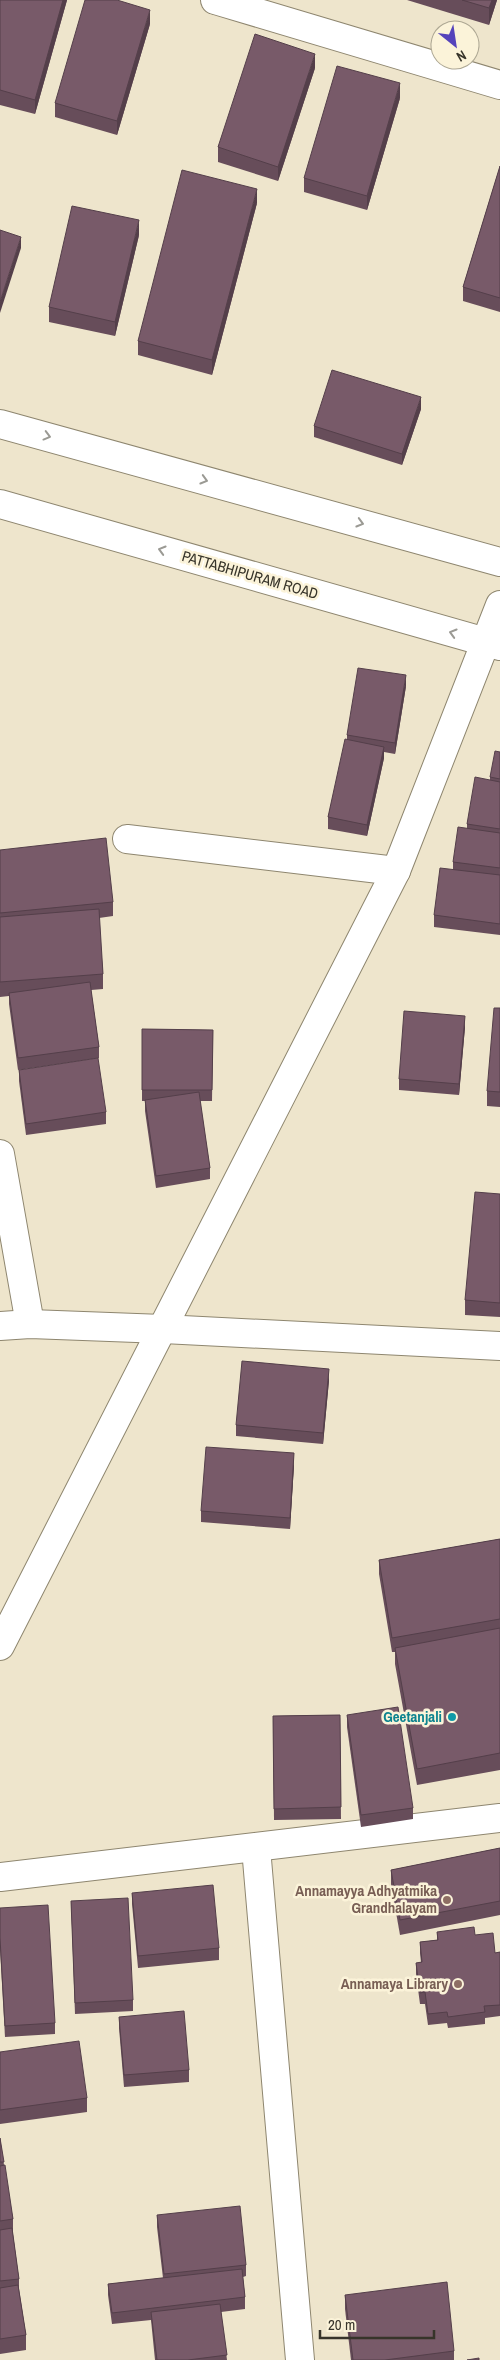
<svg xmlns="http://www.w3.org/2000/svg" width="500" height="2360" font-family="'Archivo Narrow',sans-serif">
  <rect width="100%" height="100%" fill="#eee5cc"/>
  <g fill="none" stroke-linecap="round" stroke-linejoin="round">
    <defs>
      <g id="minor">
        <path d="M215,0L500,85"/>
        <path d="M0,424L500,562"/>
        <path d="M0,504L500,646"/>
        <path d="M127,839L396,871"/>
        <path d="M0,1154L30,1324"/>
        <path d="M0,1326L30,1324L163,1329L500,1346"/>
        <path d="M0,1646L396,871L500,605"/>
        <path d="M256,1848L300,2360"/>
        <path d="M0,1877L500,1818"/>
      </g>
    </defs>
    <use href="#minor" stroke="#8e866f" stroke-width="30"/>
    <use href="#minor" stroke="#fff" stroke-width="28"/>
  </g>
  <g fill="#674d5a">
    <path d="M0,0H67L35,114L0,105Z"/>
    <path d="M407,0H497L489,25Z"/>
    <path d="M150,24L117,135L55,117V103Z"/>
    <path d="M315,68L278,181L218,162V147Z"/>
    <path d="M400,98L367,210L304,192V178Z"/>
    <path d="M500,166V312L463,301V287Z"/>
    <path d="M257,203L212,375L138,355V341Z"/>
    <path d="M139,235L115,336L49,322V307Z"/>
    <path d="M421,409L402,465L314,437V426Z"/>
    <path d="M406,686L395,754L384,752V758L367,836L328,829V817L347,739V735Z"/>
    <path d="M500,752V935L434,927V915L453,869V862L467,828V824L490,780V777Z"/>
    <path d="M0,850L113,902V916L99,918L103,974V989L91,990L99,1047V1058L18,1070L9,1004V996L0,997Z"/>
    <path d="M500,1008V1107L487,1106V1091Z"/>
    <path d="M465,1027L459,1095L399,1090V1079Z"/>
    <path d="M142,1029L213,1030L212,1101H200L210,1168V1179L156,1188L145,1111V1101H142Z"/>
    <path d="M19,1070L106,1112V1124L26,1135L19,1081Z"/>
    <path d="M500,1194V1317L465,1315V1300Z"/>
    <path d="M329,1380L323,1444L236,1436V1425Z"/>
    <path d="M294,1465L290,1529L201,1522V1511Z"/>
    <path d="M500,1539V1770L417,1785L395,1664V1652H392L379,1574V1560Z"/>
    <path d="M340,1715L341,1819L274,1820L273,1716Z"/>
    <path d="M347,1715L413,1808V1819L361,1827L347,1727Z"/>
    <path d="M500,1848V1915L400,1935L391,1884V1870Z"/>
    <path d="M132,1893L219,1948V1960L138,1968L132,1904Z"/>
    <path d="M71,1901L133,2000V2011L75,2014Z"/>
    <path d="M0,1908L55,2023V2034L5,2037L0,1949Z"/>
    <path d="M437,1932L475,1935L495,1953L500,1952V2016L485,2018V2024L448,2028L447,2023L428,2025L425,2004H420L416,1974V1963L421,1962L420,1953V1942L437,1940Z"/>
    <path d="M119,2017L189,2070V2082L124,2087L119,2028Z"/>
    <path d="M0,2052L87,2098V2112L0,2124Z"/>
    <path d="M0,2138L4,2165L13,2219V2234L19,2279V2289L26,2335V2350L0,2354Z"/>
    <path d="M157,2215L246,2265V2276L243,2277L245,2297V2309L221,2312L227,2360H155L151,2320L112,2324L108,2295V2284L163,2278L157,2227Z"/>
    <path d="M345,2295L454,2351V2360H351L345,2309Z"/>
  </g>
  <g fill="#543f4a">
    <path d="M63,0H67L35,114V100Z"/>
    <path d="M492,0H497L489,25V8Z"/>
    <path d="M150,10V24L117,135V121Z"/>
    <path d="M315,54V68L278,181V167Z"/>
    <path d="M400,83V98L367,210V196Z"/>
    <path d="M257,189V203L212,375V360Z"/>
    <path d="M139,220V235L115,336V322Z"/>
    <path d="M21,237V248L0,313V302Z"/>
    <path d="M421,397V409L402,465V454Z"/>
    <path d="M406,675V686L395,754V743Z"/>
    <path d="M384,747V758L367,836V825Z"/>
    <path d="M465,1016V1027L459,1095V1084Z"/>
    <path d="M329,1369V1380L323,1444V1433Z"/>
    <path d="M294,1453V1465L290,1529V1518Z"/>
  </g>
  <g fill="#785a69" stroke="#543f4a">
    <path d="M0,0H63L35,100L0,90Z"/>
    <path d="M85,0H117L150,10L117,121L55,103Z"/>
    <path d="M462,0H492L489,8Z"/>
    <path d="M255,34L315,54L278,167L218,147Z"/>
    <path d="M337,66L400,83L367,196L304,178Z"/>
    <path d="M500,166V298L463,287Z"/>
    <path d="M182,170L257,189L212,360L138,341Z"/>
    <path d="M72,206L139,220L115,322L49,307Z"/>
    <path d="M0,230L21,237L0,302Z"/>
    <path d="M332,370L421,397L402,454L314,426Z"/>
    <path d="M358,668L406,675L395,743L347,735Z"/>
    <path d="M345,739L384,747L367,825L328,817Z"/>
    <path d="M495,751L500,752V779L490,777Z"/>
    <path d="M475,777L500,782V829L467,824Z"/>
    <path d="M458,827L500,833V868L453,862Z"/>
    <path d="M106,838L113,902L0,913V850Z"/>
    <path d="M440,868L500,875V924L434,915Z"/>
    <path d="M99,909L103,974L0,982V917Z"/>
    <path d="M90,982L99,1047L18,1058L9,993Z"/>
    <path d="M494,1008H500V1092L487,1091Z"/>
    <path d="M404,1011L465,1016L459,1084L399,1079Z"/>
    <path d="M142,1029L213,1030L212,1090H142Z"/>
    <path d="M98,1058L106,1112L26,1124L19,1070Z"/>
    <path d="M199,1092L210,1168L156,1176L145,1100Z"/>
    <path d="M475,1192L500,1194V1303L465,1300Z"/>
    <path d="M242,1361L329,1369L323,1433L236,1425Z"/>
    <path d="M206,1447L294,1453L290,1518L201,1511Z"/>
    <path d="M500,1539V1619L392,1638L379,1560Z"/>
    <path d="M500,1628V1753L417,1769L395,1648Z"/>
    <path d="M398,1707L413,1808L361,1815L347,1715Z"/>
    <path d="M340,1715L341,1807L274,1809L273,1716Z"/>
    <path d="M500,1848V1901L400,1920L391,1870Z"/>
    <path d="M213,1885L219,1948L138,1956L132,1893Z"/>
    <path d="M128,1898L133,2000L75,2003L71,1901Z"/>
    <path d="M48,1905L55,2023L5,2026L0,1938V1908Z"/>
    <path d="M474,1927L475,1935L493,1933L495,1953L500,1952V2005L484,2006L485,2012L448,2017L447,2012L428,2014L425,1992L420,1993L416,1963L422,1962L420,1942L438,1940L437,1932Z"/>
    <path d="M184,2011L189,2070L124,2075L119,2017Z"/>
    <path d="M79,2041L87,2098L0,2110V2052Z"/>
    <path d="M0,2138L4,2162H0Z"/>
    <path d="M5,2165L13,2219L0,2221V2166Z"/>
    <path d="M240,2206L246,2265L164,2274L157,2215Z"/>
    <path d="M12,2228L19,2279L0,2281V2230Z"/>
    <path d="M242,2269L245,2297L112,2313L108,2284Z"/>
    <path d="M447,2282L454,2351L385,2360H353L345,2295Z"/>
    <path d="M18,2285L26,2335L0,2339V2288Z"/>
    <path d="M220,2304L227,2355L188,2360H157L151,2312Z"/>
    <path d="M479,2358V2360H467Z"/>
  </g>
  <defs><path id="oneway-chevron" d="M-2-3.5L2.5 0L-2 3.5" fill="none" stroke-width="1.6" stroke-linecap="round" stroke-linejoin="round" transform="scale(1.25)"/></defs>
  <g stroke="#9b9a94">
    <use href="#oneway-chevron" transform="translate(47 436) rotate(15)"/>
    <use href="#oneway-chevron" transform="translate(204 480) rotate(16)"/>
    <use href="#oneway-chevron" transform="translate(360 523) rotate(16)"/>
    <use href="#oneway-chevron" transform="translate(162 550) rotate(-164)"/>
    <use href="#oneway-chevron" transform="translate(453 633) rotate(-164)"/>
  </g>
  <circle fill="#0f9aa8" stroke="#fbf3d9" stroke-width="2" cx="452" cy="1717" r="5"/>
  <g fill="#8d6e63" stroke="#fbf3d9" stroke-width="2">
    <circle cx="447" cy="1900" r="5"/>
    <circle cx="458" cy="1984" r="5"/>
  </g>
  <g text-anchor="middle" stroke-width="5" stroke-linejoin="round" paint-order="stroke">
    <g font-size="15" fill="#37342a" stroke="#fbf3d9">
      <text transform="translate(250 575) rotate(16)" y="5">PATTABHIPURAM ROAD</text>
    </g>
    <g font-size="15" font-weight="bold" fill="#0d838f" stroke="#fbf3d9" text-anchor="end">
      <text x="442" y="1722">Geetanjali</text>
    </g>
    <g font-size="15" font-weight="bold" fill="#785e54" stroke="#fbf3d9" text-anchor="end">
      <text x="437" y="1896">Annamayya Adhyatmika<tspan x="437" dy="17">Grandhalayam</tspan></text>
      <text x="448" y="1989">Annamaya Library</text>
    </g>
  </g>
  <g transform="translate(455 45) rotate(150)"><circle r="24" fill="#fbf3d9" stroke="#ada793"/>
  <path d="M0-4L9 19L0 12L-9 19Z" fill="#5543bb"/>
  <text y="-8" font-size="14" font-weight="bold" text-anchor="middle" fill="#37342a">N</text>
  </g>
  <path d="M320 2330v8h114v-8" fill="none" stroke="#37342a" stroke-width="2.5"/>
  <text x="328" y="2330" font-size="15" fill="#37342a" stroke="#fbf3d9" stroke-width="4" paint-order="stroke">20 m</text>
</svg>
